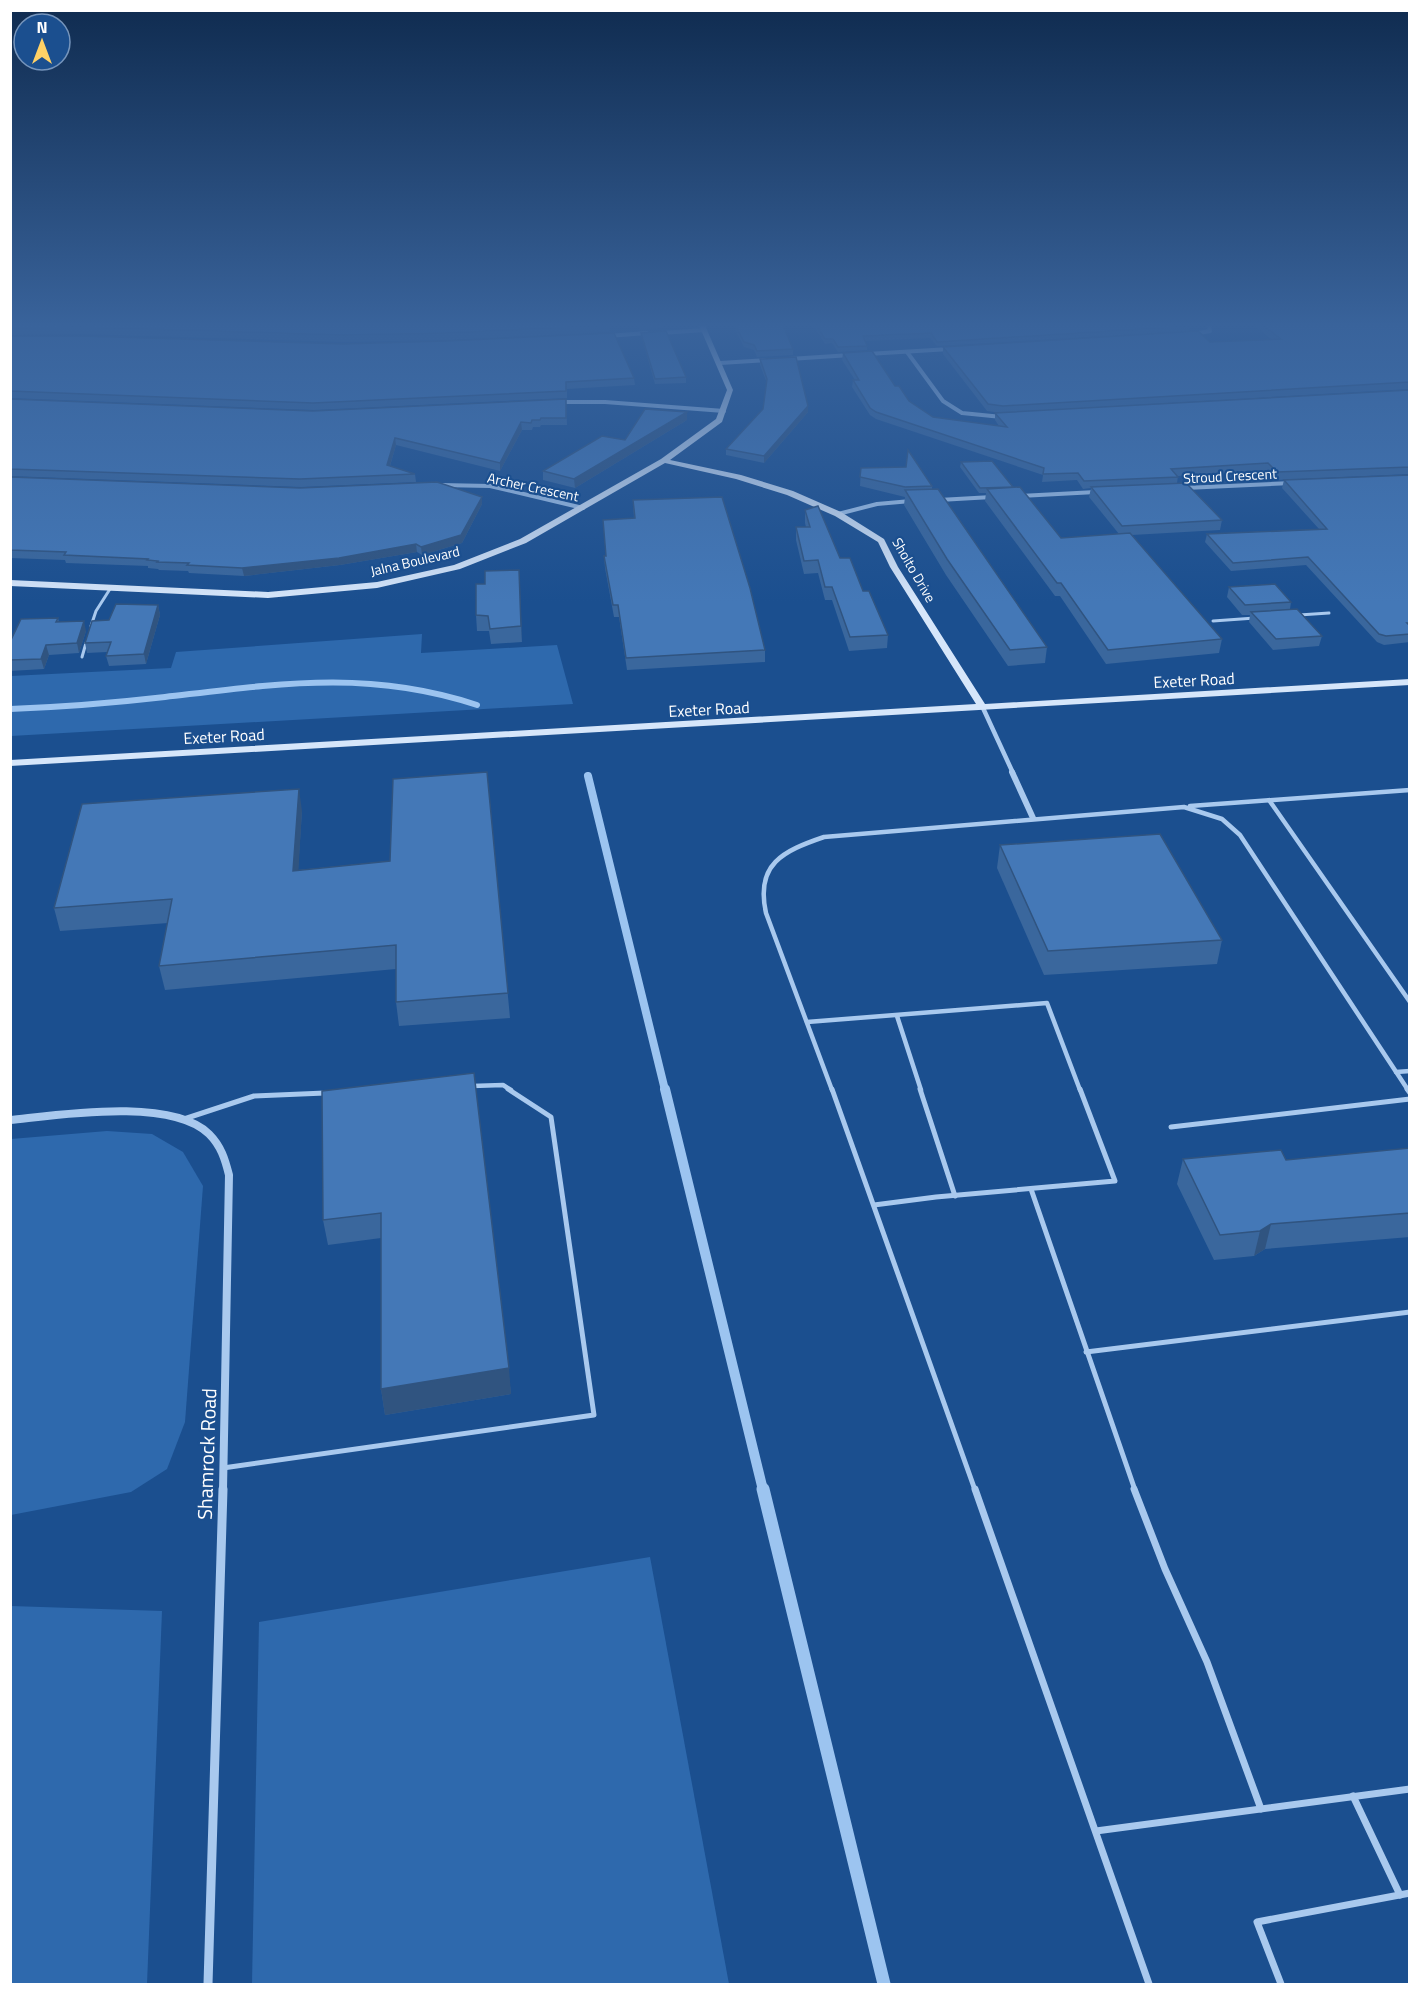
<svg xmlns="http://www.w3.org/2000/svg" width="1420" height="1995" font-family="'Titillium Web',sans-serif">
  <rect width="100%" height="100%" fill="#1b4f8f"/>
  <g fill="#2e69ad">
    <path d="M422,634L421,653L557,645L573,704L11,736V676L171,668L176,652Z"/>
    <path d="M107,1131L152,1134L183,1152L203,1186L185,1422L167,1469L131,1492L11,1515V1139Z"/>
    <path d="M650,1557L729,1984H252L259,1622Z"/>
    <path d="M11,1606L162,1611L147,1984H11Z"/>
  </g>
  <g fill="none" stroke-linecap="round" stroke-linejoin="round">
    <path stroke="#9cc4f0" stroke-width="6" d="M10,709C62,707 113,703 165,697C276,684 368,669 477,705"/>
    <path stroke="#9cc4f0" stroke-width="8" d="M588,776L665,1090"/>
    <path stroke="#9cc4f0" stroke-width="10" d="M665,1089L763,1490"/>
    <path stroke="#9cc4f0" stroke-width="13" d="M763,1489L884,1984"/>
    <g stroke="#a9c9ee" stroke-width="3">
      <path d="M1299,615L1329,613"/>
      <path d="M1213,621L1255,618"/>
      <path d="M91,626L96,611L110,589"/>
      <path d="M82,657L86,643"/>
    </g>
    <g stroke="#a9c9ee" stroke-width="4.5">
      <path d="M1269,800L1410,1002"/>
      <path d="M1190,806L1410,790"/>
      <path d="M897,1016L921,1090"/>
      <path d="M807,1022L1047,1003L1080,1090"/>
      <path d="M1396,1072L1410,1071"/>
      <path d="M472,1086L503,1085L511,1090"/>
      <path d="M832,1090L766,913C755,864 783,851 824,837L1184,807L1222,819L1240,835L1408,1090"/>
    </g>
    <g stroke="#a9c9ee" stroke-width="5">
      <path d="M832,1089L975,1490"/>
      <path d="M920,1089L955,1196"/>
      <path d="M1407,1089L1410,1093"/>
      <path d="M184,1119L254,1096L325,1093"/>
      <path d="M1171,1127L1410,1099"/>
      <path d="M1031,1189L1135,1490"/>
      <path d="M874,1205L936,1197L1115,1181L1080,1089"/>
      <path d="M1086,1352L1410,1312"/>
      <path d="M223,1468L594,1415L551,1117L508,1089"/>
    </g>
    <g stroke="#a9c9ee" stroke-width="7">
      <path d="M975,1489L1149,1984"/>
      <path d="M1134,1489L1165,1569L1207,1662L1261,1809"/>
      <path d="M1353,1796L1400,1895"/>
      <path d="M1096,1831L1410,1789"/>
      <path d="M1281,1984L1257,1922L1410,1893"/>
    </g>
    <g stroke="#a9c9ee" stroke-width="4">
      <path d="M660,333L705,330"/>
      <path d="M1193,334L1210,331L1209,323"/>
      <path d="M607,336L647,333"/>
      <path d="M907,352L943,401L962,413L1002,417"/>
      <path d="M867,354L950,349"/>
      <path d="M789,359L851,355"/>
      <path d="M720,363L767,360"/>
      <path d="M559,402H605L724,411"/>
      <path d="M440,485L490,486L583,508"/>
      <path d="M1185,488L1291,483"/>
      <path d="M1020,496L1096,492"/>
      <path d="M939,500L992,497"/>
      <path d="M838,514L877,504L911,501"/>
    </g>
    <path stroke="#a9c9ee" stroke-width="4.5" d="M983,708L1013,773"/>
    <path stroke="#a9c9ee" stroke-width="6" d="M1012,772L1033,818"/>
    <path stroke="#a9c9ee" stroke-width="8" d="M10,1120C59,1115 171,1097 209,1134C221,1146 225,1159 229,1175L223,1490"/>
    <path stroke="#a9c9ee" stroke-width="9" d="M208,1984L223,1489"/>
    <path fill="#d6e6fa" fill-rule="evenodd" d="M698,323H704L733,390L722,422L670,460L741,475L793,491L841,512L884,539L898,567L985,704L1410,679V685L10,766V760L976,704L890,567L878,542L835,516L787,495L736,479L665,463L526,543L460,569L377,588L268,598L10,586V580L268,592L377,582L454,565L520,539L661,459L716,419L727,390Z"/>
  </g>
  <g fill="#3a679d">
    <path d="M10,323L610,325V332L447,340L343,342L81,334L10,335Z"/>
    <path d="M637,323H662L663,328L639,330Z"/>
    <path d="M732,323H782L793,349V355L757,357L754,350L744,347Z"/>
    <path d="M812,323H1186L1189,326V331L937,346L930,338L865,341L867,346V350L838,352L832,343L825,344Z"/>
    <path d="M1251,323H1410V389L1010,412L1410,390V474L1275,480L1267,471L1178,476L1177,483L1222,520L1220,530L1132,535L1222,639L1219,653L1106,664L1060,596H1055L985,501L986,493H979L960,467L961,462L1013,487L1061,538L1119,534L1089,497L1091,488L1083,489L1077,480L1042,482L1043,475L876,419L870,415L852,387L853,380H855L842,360L843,353L895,386L909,401L933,417L999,426L995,420V413H1002L987,411L943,354V347L1210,342L1271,339Z"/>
    <path d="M641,333L686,377V383L655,384L642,338Z"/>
    <path d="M10,336L634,378L635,385L567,389V398L314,410L10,398Z"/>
    <path d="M760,359L808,412L764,463L726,455V449L763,409L767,383L760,365Z"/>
    <path d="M10,399L313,411L566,399L567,425H541L540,427H533L532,430H522L500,471L396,445L390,466L415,474L416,482L301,487L10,476Z"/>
    <path d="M687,420L575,488L543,480V471L625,440Z"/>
    <path d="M861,468L932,486V489L1047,647L1045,663L1008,666L946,575L904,505L905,497L860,486Z"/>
    <path d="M1410,475V642L1384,645L1377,642L1306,565L1231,571L1205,542L1207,534L1319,529L1282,488L1284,480Z"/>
    <path d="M10,477L482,497V504L462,543L422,555L417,552L340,565L244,576L189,573L188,571L159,570L158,569L148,568V566L66,563L65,560L10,558Z"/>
    <path d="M633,500L765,650V662L627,670L619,617H614L605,568L604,556H606L603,520L634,519Z"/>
    <path d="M805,510L863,591L888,635L887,648L849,651L832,600H825L818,573L804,574L796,540V527H806L805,523Z"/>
    <path d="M519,570L522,642L491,644L489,631H477L476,615L485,584Z"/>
    <path d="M1229,587L1291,602L1290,609L1322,636L1319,646L1273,650L1249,622L1250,615H1242L1227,597Z"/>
    <path d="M158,605L160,615L146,664L109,666L106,656L107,652L87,653L85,643L109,620Z"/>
    <path d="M58,618L59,622L86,631L79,653L49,655L44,669L10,671V642Z"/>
    <path d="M487,772L510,1018L399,1026L396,1002V969L165,990L159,966L168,923L60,931L54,908L302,811L298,870L390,861Z"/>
    <path d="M1000,845L1222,940L1217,964L1044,975L997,868Z"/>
    <path d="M474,1073L511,1394L385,1415L381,1389V1238L328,1245L323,1220Z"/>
    <path d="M1410,1148V1237L1265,1249L1254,1256L1214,1260L1177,1184L1183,1159L1286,1160Z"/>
  </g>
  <g fill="#305480">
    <path d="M808,406V412L764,463V456Z"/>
    <path d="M687,412V420L575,488L574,479Z"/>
    <path d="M521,422L522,430L500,471V463Z"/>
    <path d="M395,438L396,445L388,472L387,465Z"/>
    <path d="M482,497V504L462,543L422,555L421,547Z"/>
    <path d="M416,544L417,552L340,565L244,576L242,568Z"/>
    <path d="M519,570L520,585L522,642L521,626Z"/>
    <path d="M158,605L160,615L146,664L144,654Z"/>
    <path d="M84,621L86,631L79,653L77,643Z"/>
    <path d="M46,645L49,655L44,669L41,659Z"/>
    <path d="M299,789L302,811L297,894L293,871Z"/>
    <path d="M1271,1224L1265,1249L1254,1256L1260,1231Z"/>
    <path d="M509,1368L511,1394L385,1415L381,1389Z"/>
  </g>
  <g fill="#4478b7" stroke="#305480" stroke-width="1.5">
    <path d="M10,323H609L610,325L446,333L343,335L79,327L10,328Z"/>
    <path d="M638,323H662L663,324L639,326Z"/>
    <path d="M734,323H782L793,349L757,351L754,345L744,342Z"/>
    <path d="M815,323H1186L1189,326L937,342L931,333L863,336L867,346L838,347L833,339H825Z"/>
    <path d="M1260,323H1410V382L1003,406L988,404L943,347L1198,331L1210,342L1281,339Z"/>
    <path d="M666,331L686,377L655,379L641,333Z"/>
    <path d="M614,333L634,378L566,382V391L313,403L10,391V336H79L343,344L446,341Z"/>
    <path d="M872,351L895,386H899L909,401L933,417L1007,427L995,413L1410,390V467L1277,472L1268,463L1171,469L1178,477L1084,481L1078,473L1043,474L1044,468L876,412L870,408L853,380H859L843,353Z"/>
    <path d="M796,357L808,406L764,456L726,449L763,409L767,379L760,359Z"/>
    <path d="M10,399L313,411L566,399V418H541L540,420H532L531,423L521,422L500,463L395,438L387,465L415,474L300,479L10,469Z"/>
    <path d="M645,409L687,412L574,479L543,471L602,436L625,440Z"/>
    <path d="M908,450L932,486L905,487L860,477L861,468L906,467Z"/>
    <path d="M992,461L1013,487L980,488L961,462Z"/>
    <path d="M1410,475V623H1407L1410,626V634L1386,636L1379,634L1308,557L1233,563L1207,534L1327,529L1284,480Z"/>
    <path d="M10,477L300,488L437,482L482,497L461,535L421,547L416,544L339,558L242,568L187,565L189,563L157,562L158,561L147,560L148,559L64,555L66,552L10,550Z"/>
    <path d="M1186,483L1222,520L1122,526L1091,487Z"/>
    <path d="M1020,487L1061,538L1130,533L1222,639L1108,650L1061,583H1057L987,489Z"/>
    <path d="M938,489L1047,647L1010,650L947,559L905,490Z"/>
    <path d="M722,497L750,588L765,650L626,658L618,605H613L604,556H606L603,520L635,518L633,500Z"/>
    <path d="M818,506L840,558H850L863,591H869L888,635L850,637L832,587H825L818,560L804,561L796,527H810L805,510Z"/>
    <path d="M519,570L521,626L490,629L488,616L476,615V584H485V571Z"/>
    <path d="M1275,584L1291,602L1245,605L1229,587Z"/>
    <path d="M116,604L158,605L144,654L106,656L111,642L85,643L92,621L109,620Z"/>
    <path d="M1297,609L1322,636L1276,639L1251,612Z"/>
    <path d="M58,618L56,622L84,621L77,643L46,645L41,659L10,660V642L21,619Z"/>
    <path d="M487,772L508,993L396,1002V945L159,966L172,899L54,908L82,804L299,789L293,871L390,861L393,779Z"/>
    <path d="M1160,834L1222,940L1048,951L1000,845Z"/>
    <path d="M474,1073L509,1368L381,1389V1213L323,1220L322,1091Z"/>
    <path d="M1410,1148V1213L1271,1224L1260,1231L1220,1235L1183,1159L1281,1150L1286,1160Z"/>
  </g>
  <linearGradient id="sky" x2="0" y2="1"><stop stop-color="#0f2b4f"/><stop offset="0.54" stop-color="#39639b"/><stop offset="1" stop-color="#39639b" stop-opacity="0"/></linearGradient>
  <rect width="1420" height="602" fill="url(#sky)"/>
  <g text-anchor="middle" stroke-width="4.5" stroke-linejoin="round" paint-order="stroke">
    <g font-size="14" fill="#fff" stroke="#1b4f8f">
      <text transform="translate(1230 476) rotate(-3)" y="5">Stroud Crescent</text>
      <text transform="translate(533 487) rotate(12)" y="5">Archer Crescent</text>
      <text transform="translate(415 561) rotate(-13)" y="5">Jalna Boulevard</text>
      <text transform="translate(914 570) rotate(60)" y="5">Sholto Drive</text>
    </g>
    <g font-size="16" fill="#fff" stroke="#1b4f8f">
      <text transform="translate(1194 680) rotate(-3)" y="6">Exeter Road</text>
      <text transform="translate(709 709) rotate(-3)" y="6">Exeter Road</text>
      <text transform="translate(224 736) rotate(-3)" y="6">Exeter Road</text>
    </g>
    <g font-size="20" fill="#fff" stroke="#1b4f8f">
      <text transform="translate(207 1454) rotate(-88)" y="7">Shamrock Road</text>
    </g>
  </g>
  <rect width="1420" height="1995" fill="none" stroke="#ffffff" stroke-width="24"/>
  <g transform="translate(42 42)"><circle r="28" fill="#1b4f8f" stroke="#7695bc" stroke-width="1.5"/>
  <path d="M0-4.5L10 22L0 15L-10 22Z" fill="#ffd166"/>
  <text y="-9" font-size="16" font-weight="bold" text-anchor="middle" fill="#ffffff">N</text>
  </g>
</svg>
